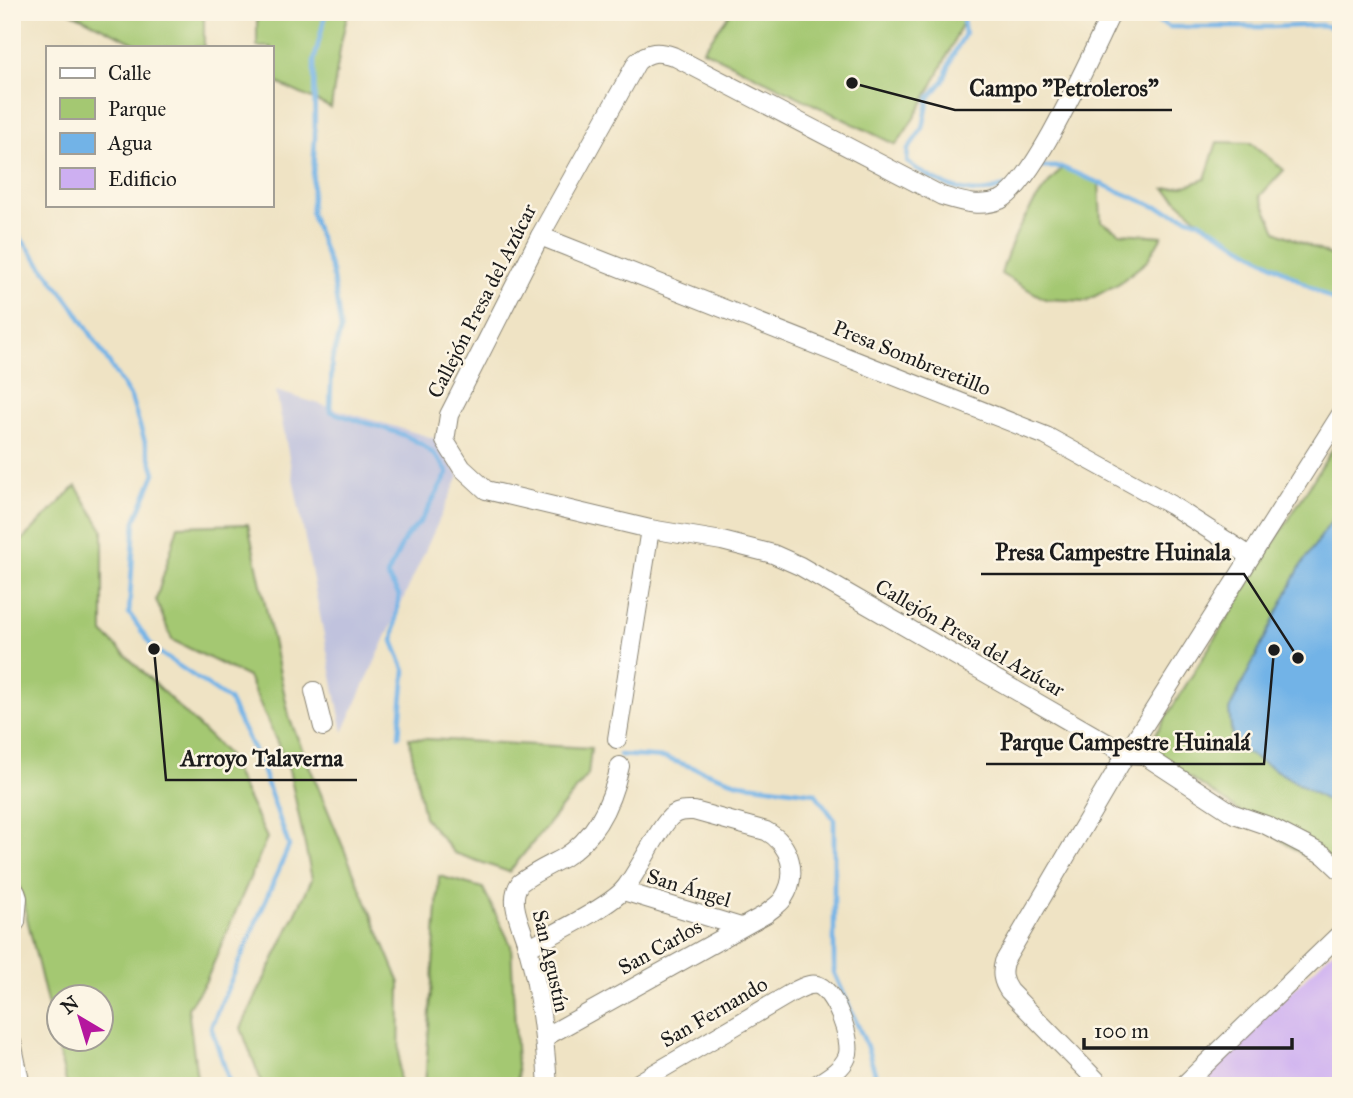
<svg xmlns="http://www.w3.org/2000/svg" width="1353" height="1098" font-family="'IM FELL Great Primer',serif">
  <rect width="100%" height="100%" fill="#fcf5e5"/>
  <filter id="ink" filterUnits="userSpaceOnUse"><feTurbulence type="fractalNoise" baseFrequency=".0143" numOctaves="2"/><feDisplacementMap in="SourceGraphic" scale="14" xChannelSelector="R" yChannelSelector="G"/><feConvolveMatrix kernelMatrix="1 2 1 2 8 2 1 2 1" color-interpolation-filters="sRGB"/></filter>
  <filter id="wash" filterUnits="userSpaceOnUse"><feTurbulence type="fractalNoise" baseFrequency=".00686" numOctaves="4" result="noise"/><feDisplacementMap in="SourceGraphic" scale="28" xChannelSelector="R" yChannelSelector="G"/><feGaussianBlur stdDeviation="1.57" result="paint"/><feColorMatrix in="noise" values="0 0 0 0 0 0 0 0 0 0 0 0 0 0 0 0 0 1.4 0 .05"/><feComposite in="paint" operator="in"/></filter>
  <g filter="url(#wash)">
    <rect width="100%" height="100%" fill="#efe3c4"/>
    <path fill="#c0c2dd" d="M276,391L436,439L459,476L343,732Z"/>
    <g fill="#a4c872" stroke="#607247" stroke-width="2" fill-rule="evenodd">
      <path d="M70,12H204V47H142Z"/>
      <path d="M257,12H348L341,43L331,108L271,80V47H257Z"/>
      <path d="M731,12H960L963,22C943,65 924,106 896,145L703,50Z"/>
      <path d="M1217,142L1251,143L1284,170L1260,196L1276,231L1341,260V305L1201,222L1165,189L1189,185L1205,179Z"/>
      <path d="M1062,168L1099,182L1101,221L1120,233L1162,236L1147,261L1118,284L1086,301L1045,299L1001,274C1012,234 1034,198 1062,168Z"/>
      <path d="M1341,435V881L1147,748Z"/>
      <path d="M76,486L103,530V633L226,753L267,838L206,981L188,1008L198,1086H67L12,855V550ZM60,996H102V1038H60Z"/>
      <path d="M248,524L290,720L400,983L399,1086H263L241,1028L312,879L289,769L248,677L172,640L156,600L178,526Z"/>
      <path d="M409,738L591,748L588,775L509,872L454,853L424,817Z"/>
      <path d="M439,876L483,888L511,945L518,1086H425Z"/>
    </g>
    <path fill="#72b3e7" stroke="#476882" stroke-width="2" d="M1341,507V809L1233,745L1229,710L1300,567Z"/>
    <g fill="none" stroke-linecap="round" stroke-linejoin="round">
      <g stroke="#72b3e7" stroke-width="4.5">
        <path d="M326,12L314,61L315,137L311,213L332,272L341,330L332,360L330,411C373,429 424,429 448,473L421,521L405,538L387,576L399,595L393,641L405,671L399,736"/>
        <path d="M962,12L965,34L952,57L944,80L929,98L923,128L908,149L907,162C934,182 972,202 1004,186"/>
        <path d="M1136,12L1170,27H1271L1212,26"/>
        <path d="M1121,21L1123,22L1128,12"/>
        <path d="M1271,27L1321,25L1341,29"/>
        <path d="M1039,167H1061L1154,206L1201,222L1341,305"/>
        <path d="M12,227L75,309L131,398L155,473L135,521L129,613L154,649L229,700L260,763L289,846L211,1027L231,1086"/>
        <path d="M620,755L665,758L739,783L815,793L834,819V972L866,1044L879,1086"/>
      </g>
    </g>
    <g id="blocks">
      <path fill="#cdaff1" d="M1341,943V1086H1195Z"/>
    </g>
  </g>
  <g filter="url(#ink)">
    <use href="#blocks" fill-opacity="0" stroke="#868070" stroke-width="2"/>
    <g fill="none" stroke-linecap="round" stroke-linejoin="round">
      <defs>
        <g id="minor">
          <path d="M1112,12C1093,50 1034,185 1000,200C980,208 962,202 942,196L673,56C658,51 649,51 637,62L540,236L449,415L445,441L462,468L486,490L650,529L722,541L773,554L800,566L1126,754L1144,755L1234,814L1266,825L1324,855L1341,871"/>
          <path d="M540,236L1046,436L1171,505L1250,556"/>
          <path d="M314,691L323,727"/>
          <path d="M617,739L650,529"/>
          <path d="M12,890L16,892L18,898L16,922L12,926"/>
          <path d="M623,891L741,927"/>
          <path d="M528,948C551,935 611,906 625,888C638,872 661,823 673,815C680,810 686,811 694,811L766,831C791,844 799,875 783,899C779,905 771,909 766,914L545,1037"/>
          <path d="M12,1042L21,1086"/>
          <path d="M548,1086C545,1039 540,990 527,945C522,926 507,901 520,883C533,873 548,866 563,858C596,838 612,802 620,766"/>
          <path d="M633,1086L791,993C799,989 808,983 817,985C834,989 854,1042 847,1057C842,1070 825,1079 814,1086"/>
          <path d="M1102,1086L1009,991C1002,981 1001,973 1004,962L1126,754L1341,414"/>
          <path d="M1183,1086L1341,933"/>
        </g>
      </defs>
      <use href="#minor" stroke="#868070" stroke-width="20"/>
      <use href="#minor" stroke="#fff" stroke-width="18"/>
    </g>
  </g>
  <g text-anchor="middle" stroke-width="5" stroke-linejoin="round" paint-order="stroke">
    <g font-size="21" fill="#1c1c1c" stroke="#fcf5e5">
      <text transform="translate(482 301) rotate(-63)" y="7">Callejón Presa del Azúcar</text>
      <text transform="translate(912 358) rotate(22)" y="7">Presa Sombreretillo</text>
      <text transform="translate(970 638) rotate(30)" y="7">Callejón Presa del Azúcar</text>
      <text transform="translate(689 888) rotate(17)" y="7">San Ángel</text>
      <text transform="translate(660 947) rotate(-29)" y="7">San Carlos</text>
      <text transform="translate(551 961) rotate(77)" y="7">San Agustín</text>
      <text transform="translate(714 1012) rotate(-30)" y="7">San Fernando</text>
    </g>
  </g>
  <path fill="none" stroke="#1c1c1c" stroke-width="2.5" d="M852 83L955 110H1172M1298 658L1244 574H981M1274 650L1264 764H986M154 649L166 780H357"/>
  <g fill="#1c1c1c" stroke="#fcf5e5" stroke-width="2.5">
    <circle cx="852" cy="83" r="7"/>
    <circle cx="1298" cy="658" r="7"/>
    <circle cx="1274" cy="650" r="7"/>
    <circle cx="154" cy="649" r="7"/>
  </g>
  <g font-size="23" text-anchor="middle" font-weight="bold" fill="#1c1c1c" stroke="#fcf5e5" stroke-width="5" stroke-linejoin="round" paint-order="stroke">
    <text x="1064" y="96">Campo "Petroleros"</text>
    <text x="1113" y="560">Presa Campestre Huinala</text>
    <text x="1125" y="750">Parque Campestre Huinalá</text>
    <text x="262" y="766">Arroyo Talaverna</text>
  </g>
  <rect width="1353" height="1098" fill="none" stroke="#fcf5e5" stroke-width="42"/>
  <rect x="46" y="46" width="228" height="161" fill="#fcf5e5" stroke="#a29e95" stroke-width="2"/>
  <rect x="60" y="68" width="35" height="10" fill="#ffffff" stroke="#a29e95" stroke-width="2"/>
  <text x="108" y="80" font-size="21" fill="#1c1c1c">Calle</text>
  <rect x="60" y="98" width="35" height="21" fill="#a4c872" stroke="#a29e95" stroke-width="2"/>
  <text x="108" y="116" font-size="21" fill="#1c1c1c">Parque</text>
  <rect x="60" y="133" width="35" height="21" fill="#72b3e7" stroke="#a29e95" stroke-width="2"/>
  <text x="108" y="150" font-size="21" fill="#1c1c1c">Agua</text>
  <rect x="60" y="168" width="35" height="21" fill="#cdaff1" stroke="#a29e95" stroke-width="2"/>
  <text x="108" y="186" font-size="21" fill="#1c1c1c">Edificio</text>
  <g transform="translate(80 1018) rotate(322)"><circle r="33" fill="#fcf5e5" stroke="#a29e95" stroke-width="2"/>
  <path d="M0-5L12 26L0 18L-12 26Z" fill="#b5179e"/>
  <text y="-10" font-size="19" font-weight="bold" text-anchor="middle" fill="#1c1c1c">N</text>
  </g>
  <path d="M1084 1038v10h208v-10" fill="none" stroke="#1c1c1c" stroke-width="3.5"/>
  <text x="1094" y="1038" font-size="21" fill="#1c1c1c" stroke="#fcf5e5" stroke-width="5" paint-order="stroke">100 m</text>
</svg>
